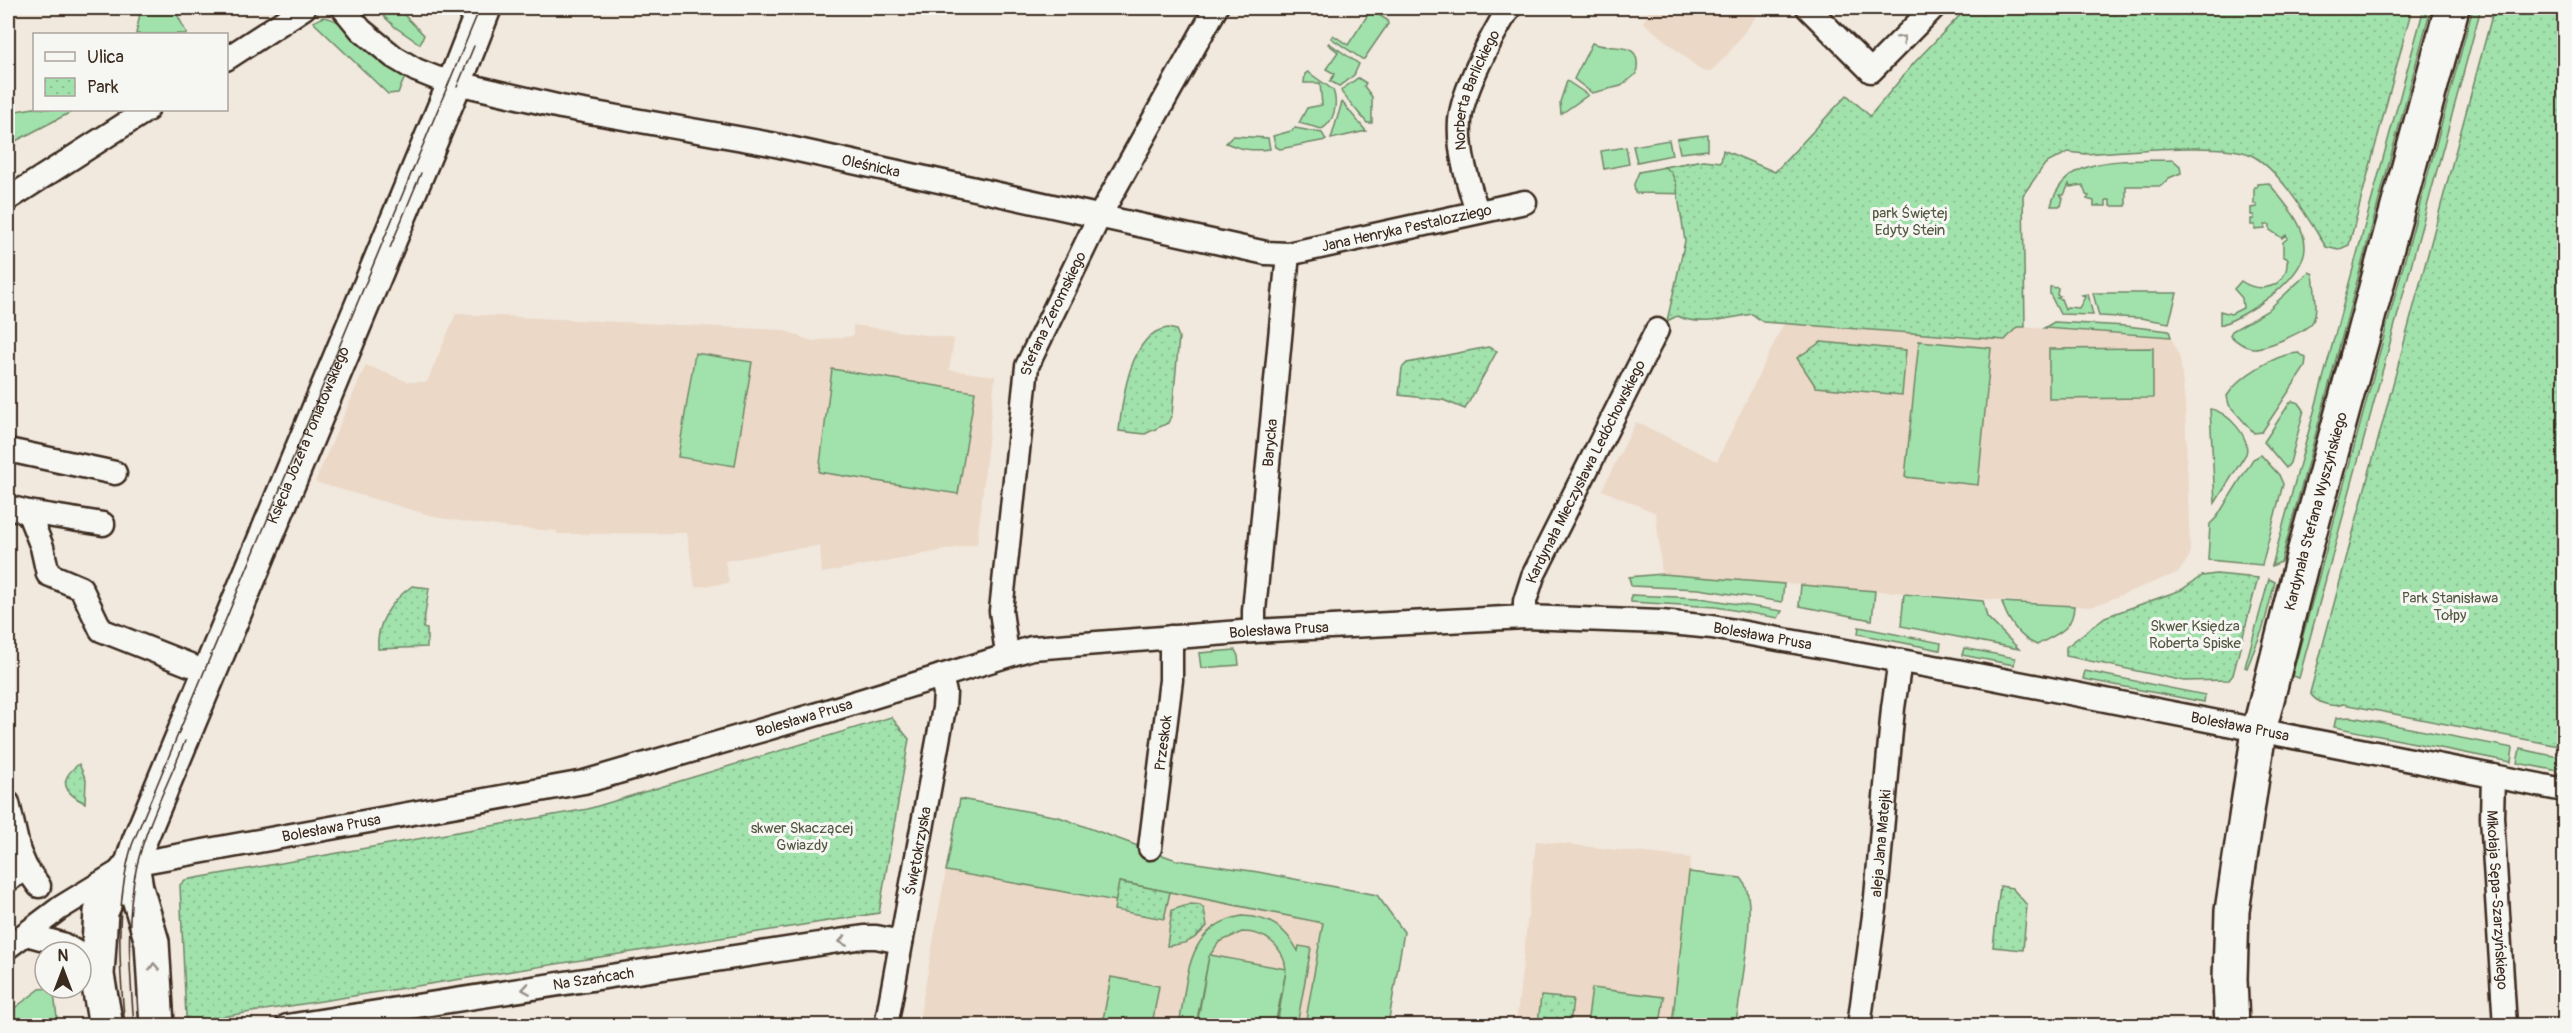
<svg xmlns="http://www.w3.org/2000/svg" width="2572" height="1033" font-family="Pangolin,sans-serif">
  <defs>
    <pattern id="park-dots" width="8" height="8" patternUnits="userSpaceOnUse" patternTransform="scale(1.5)"><rect width="8" height="8" fill="#a1e2ac"/><path d="M2 2h.1M6 6h.1" fill="none" stroke="#8cc294" stroke-width="1.8" stroke-linecap="round"/></pattern>
  </defs>
  <rect width="100%" height="100%" fill="#f1e8de"/>
  <filter id="ink" filterUnits="userSpaceOnUse"><feTurbulence type="fractalNoise" baseFrequency=".0167" numOctaves="2"/><feDisplacementMap in="SourceGraphic" scale="12" xChannelSelector="R" yChannelSelector="G"/><feConvolveMatrix kernelMatrix="1 2 1 2 8 2 1 2 1" color-interpolation-filters="sRGB"/></filter>
  <g filter="url(#ink)">
    <g fill="#ebd8c6">
      <path d="M1651,8H1751L1758,14L1727,55L1710,72L1702,71L1643,22Z"/>
      <path d="M456,314L782,330L812,341L853,336V325L954,339L949,370L995,376L977,544L822,573L820,546L792,549L725,561L729,583L695,587L687,533L557,534V531L503,527L440,518L315,482L366,365L408,382H427Z"/>
      <path d="M1784,323L2005,340L2017,327L2171,337L2180,359L2185,404L2190,555L2179,572L2091,607L1662,574L1656,513L1602,490L1636,422L1717,461Z"/>
      <path d="M1536,841L1691,858L1672,1025L1516,1026Z"/>
      <path d="M946,871L1115,901L1119,882L1324,923L1305,1025L918,1026Z"/>
    </g>
    <g fill="#a1e2ac" stroke="#6e8665" stroke-width="1.5" fill-rule="evenodd">
      <path d="M141,8H174L187,34H136Z"/>
      <path d="M375,8H397L424,35L420,44L395,27Z"/>
      <path d="M2424,8H2431L2281,562L2272,566Z"/>
      <path d="M2473,8H2481L2299,678L2292,676Z"/>
      <path d="M1371,10L1387,20L1388,24L1364,59H1362L1331,38L1333,35L1348,45Z"/>
      <path d="M323,17C349,20 362,47 381,62C389,67 397,72 405,77L398,93L388,94L313,22Z"/>
      <path d="M1329,43L1359,64L1354,75L1339,86L1330,81L1335,74L1326,69L1338,52L1328,44Z"/>
      <path d="M1592,43C1611,52 1644,37 1636,74L1621,86L1592,93L1574,79Z"/>
      <path d="M1308,72L1333,90C1338,103 1335,121 1322,129L1299,123L1307,108L1322,105L1320,83H1304L1305,74Z"/>
      <path d="M1358,78L1366,83L1364,86L1372,97V123H1367L1342,93L1341,90Z"/>
      <path d="M1567,81L1588,95L1561,114L1560,102Z"/>
      <path d="M1342,102L1366,131L1331,139Z"/>
      <path d="M34,108L75,110L8,145V110L10,112Z"/>
      <path d="M1295,128L1322,133L1326,140L1280,149L1276,147L1273,136L1291,131Z"/>
      <path d="M1708,135V150L1680,153L1677,139Z"/>
      <path d="M1233,136L1268,138L1270,149C1252,151 1243,150 1226,143Z"/>
      <path d="M1669,140L1672,155L1637,162L1633,146Z"/>
      <path d="M1626,147L1629,164L1604,169L1601,151Z"/>
      <path d="M2173,160L2180,166L2181,173L2169,178L2161,186H2126V206H2110V200H2106V206H2094V201L2087,199L2089,196L2086,195L2083,185L2070,187L2069,184L2064,195H2060L2063,198L2061,206H2051C2064,152 2129,162 2173,160Z"/>
      <path d="M1698,161H1712L1702,194L1635,193L1634,184L1639,172Z"/>
      <path d="M2269,183C2282,201 2305,223 2305,247C2304,280 2248,315 2220,325V311L2231,314L2243,308L2242,298L2234,289L2241,281C2255,291 2277,291 2285,273C2288,268 2286,264 2288,259L2283,256V242L2288,238L2286,235L2282,238L2270,230V225H2265V229L2255,230V225H2251V219H2254V215H2251V208L2257,207V204H2254V187H2257V184Z"/>
      <path d="M2309,272L2313,274C2314,287 2319,308 2313,321C2308,331 2267,348 2254,348C2246,348 2235,341 2230,335L2232,331L2267,311Z"/>
      <path d="M2050,287L2058,288L2057,295L2060,296L2057,298L2061,299L2065,309L2067,307L2079,308L2085,297L2082,295L2088,294L2093,315L2060,314L2050,294Z"/>
      <path d="M2177,293L2169,323L2140,318L2099,316L2093,293Z"/>
      <path d="M2054,322L2126,326L2169,331L2171,337L2044,328Z"/>
      <path d="M1919,341L1991,348L1978,485L1905,477Z"/>
      <path d="M2153,348V398L2049,399V349Z"/>
      <path d="M695,353L752,362L735,466L678,457Z"/>
      <path d="M2299,353L2306,358L2305,367L2262,432L2254,433L2229,405L2227,396C2239,376 2276,354 2299,353Z"/>
      <path d="M832,369L975,392L958,494L819,472Z"/>
      <path d="M2292,401L2299,403L2304,410L2290,463L2286,468L2264,442L2289,404Z"/>
      <path d="M2210,409C2227,411 2251,437 2246,454L2215,503Z"/>
      <path d="M2261,455L2279,475L2283,484L2262,565L2208,560L2210,524L2217,517L2253,459Z"/>
      <path d="M1662,574L1784,584L1782,602L1699,589L1631,586L1629,577Z"/>
      <path d="M2269,579L2275,582L2263,628L2247,668L2245,667Z"/>
      <path d="M1801,585L1875,591L1872,620L1799,606Z"/>
      <path d="M1904,594L1983,601L1987,617L2019,649L1901,626Z"/>
      <path d="M1631,595L1700,598L1782,611L1778,618L1716,607L1631,602Z"/>
      <path d="M2002,602L2074,606C2073,631 2056,634 2037,645C2019,638 2007,619 2002,602Z"/>
      <path d="M1859,627L1941,643L1940,650L1858,634Z"/>
      <path d="M1964,648L2015,658L2014,665L1962,655Z"/>
      <path d="M1235,650L1238,656L1239,665L1201,668L1199,653Z"/>
      <path d="M2085,671L2205,695L2204,702L2083,679Z"/>
      <path d="M2352,717L2513,748L2511,762L2334,727L2336,718Z"/>
      <path d="M2520,749L2564,758V772L2517,763Z"/>
      <path d="M960,799L1059,817L1176,860L1258,872L1377,895L1404,932L1388,1025H1305L1323,923L1120,882L1116,901L946,871Z"/>
      <path d="M1689,872L1741,878C1761,898 1738,998 1736,1025H1672Z"/>
      <path d="M1242,916C1269,917 1285,927 1298,951L1299,946L1311,948L1297,1025H1277L1286,971L1275,1025H1197L1209,956L1196,1025H1179C1188,979 1185,926 1242,916ZM1242,932C1265,932 1283,945 1286,969L1210,955L1219,942Z"/>
      <path d="M1111,977L1159,986L1152,1025H1102Z"/>
      <path d="M48,988L54,994L58,1025H8V1013L40,989Z"/>
      <path d="M1592,988L1664,997L1660,1025H1587Z"/>
    </g>
    <g fill="url(#park-dots)" stroke="#6e8665" stroke-width="1.5">
      <path d="M1967,8H2412L2349,245L2338,250L2326,247C2308,219 2281,170 2251,155C2225,141 2118,152 2085,154L2068,152L2045,164L2023,195L2025,327H2017L2005,340L1763,322L1752,314C1728,318 1700,327 1677,316L1667,321L1685,241L1676,183L1671,172L1664,167L1704,160L1721,162L1723,150L1775,172L1847,95L1870,116L1914,63Z"/>
      <path d="M2494,8H2564V747L2343,704C2332,708 2316,703 2310,693Z"/>
      <path d="M1168,328L1176,330L1179,337L1172,414L1168,423L1145,434L1119,431C1122,401 1130,332 1168,328Z"/>
      <path d="M1821,342L1906,350L1902,395L1816,387L1797,358Z"/>
      <path d="M1488,347L1497,351L1465,409L1443,400L1399,395L1402,368L1407,363Z"/>
      <path d="M2216,574L2258,578L2233,675L2229,680L2184,681L2066,656V647L2105,617L2181,590L2202,576Z"/>
      <path d="M412,586L429,588L423,628L427,629V647L378,649C376,623 391,601 412,586Z"/>
      <path d="M891,717L909,739L879,913L189,1022L186,1017L180,885L185,880L588,809Z"/>
      <path d="M79,764L86,780L85,803C64,793 57,780 79,764Z"/>
      <path d="M1119,882L1170,892L1164,919L1114,910Z"/>
      <path d="M2000,886L2012,888L2027,905L2023,950L1993,947Z"/>
      <path d="M1191,904L1200,905L1204,909L1207,926C1194,941 1186,944 1167,946L1172,910Z"/>
      <path d="M1541,996L1573,999L1570,1025H1538Z"/>
    </g>
    <g fill="none" stroke-linecap="round" stroke-linejoin="round">
      <defs>
        <g id="street">
          <path id="s1" d="M343,8L361,30L394,57L416,70L436,78L561,107L771,144L1266,253L1288,254L1525,202"/>
          <path d="M1808,8L1871,71L1933,8"/>
          <path d="M226,59L304,8"/>
          <path d="M8,199L147,110"/>
          <path id="s2" d="M1477,211C1468,182 1458,152 1460,121C1462,91 1493,34 1509,8"/>
          <path d="M8,450L115,473"/>
          <path d="M8,507L28,512L42,547L48,574L81,588L101,630L190,665"/>
          <path d="M28,512L103,524"/>
          <path id="s3" d="M1525,617V601L1533,576L1657,330"/>
          <path id="s4" d="M1254,631V611L1288,254"/>
          <path id="s5" d="M1007,654L1001,611L1027,366L1099,217L1216,8"/>
          <path id="s6" d="M2493,776L2492,817L2505,1026"/>
          <path d="M8,803L19,852L26,868L8,880"/>
          <path id="s7" d="M1150,848L1171,680V637"/>
          <path d="M26,868L39,886"/>
          <path d="M26,934L62,944L76,952"/>
          <path id="s8" d="M8,947L60,908L132,864L584,782L821,713L1032,648L1254,631L1525,617L1661,622L1712,627L1957,671L2564,790"/>
          <path id="s9" d="M287,1026L864,937H876L901,942"/>
          <path id="s10" d="M886,1026L944,708L945,693L941,676"/>
          <path id="s11" d="M1859,1026L1875,908L1893,708L1900,661"/>
        </g>
        <g id="secondary">
          <path d="M132,864L136,888L152,942L157,1026"/>
          <path id="s12" d="M106,1026L97,975L101,912L108,896L132,864L139,842L455,82L484,8"/>
          <path id="s13" d="M2232,1026L2230,979L2232,911L2259,731L2304,553L2452,8"/>
        </g>
      </defs>
      <use href="#street" stroke="#3b2a1e" stroke-width="27"/>
      <use href="#secondary" stroke="#3b2a1e" stroke-width="38"/>
      <use href="#street" stroke="#f6f6f2" stroke-width="22"/>
      <use href="#secondary" stroke="#f6f6f2" stroke-width="33"/>
      <g stroke="#3b2a1e" stroke-width="1.5">
        <path d="M457,87L474,46"/>
        <path d="M390,248L421,173"/>
        <path d="M125,1026C119,966 115,903 132,845L480,8"/>
        <path d="M134,1026C130,973 125,917 137,865C147,823 169,782 185,741"/>
      </g>
    </g>
    <defs><path id="oneway-chevron" d="M-2-3.5L2.5 0L-2 3.5" fill="none" stroke-width="1.6" stroke-linecap="round" stroke-linejoin="round" transform="scale(1.5)"/></defs>
    <g stroke="#989088">
      <use href="#oneway-chevron" transform="translate(1902 39) rotate(-45)"/>
      <use href="#oneway-chevron" transform="translate(843 941) rotate(171)"/>
      <use href="#oneway-chevron" transform="translate(154 967) rotate(-93)"/>
      <use href="#oneway-chevron" transform="translate(526 989) rotate(171)"/>
    </g>
  </g>
  <g text-anchor="middle" stroke-width="6" stroke-linejoin="round" paint-order="stroke">
    <g font-size="15" fill="#3b2a1e" stroke="#f6f6f2">
      <text dy="5" stroke="none"><textPath href="#s2" startOffset="126">Norberta Barlickiego</textPath></text>
      <text dy="5" stroke="none"><textPath href="#s1" startOffset="562">Oleśnicka</textPath></text>
      <text dy="5" stroke="none"><textPath href="#s1" startOffset="1110">Jana Henryka Pestalozziego</textPath></text>
      <text dy="5" stroke="none"><textPath href="#s5" startOffset="348">Stefana Żeromskiego</textPath></text>
      <text dy="5" stroke="none"><textPath href="#s12" startOffset="636">Księcia Józefa Poniatowskiego</textPath></text>
      <text dy="5" stroke="none"><textPath href="#s4" startOffset="189">Barycka</textPath></text>
      <text dy="5" stroke="none"><textPath href="#s3" startOffset="159">Kardynała Mieczysława Ledóchowskiego</textPath></text>
      <text dy="5" stroke="none"><textPath href="#s13" startOffset="524">Kardynała Stefana Wyszyńskiego</textPath></text>
      <text dy="5" stroke="none"><textPath href="#s8" startOffset="1324">Bolesława Prusa</textPath></text>
      <text dy="5" stroke="none"><textPath href="#s8" startOffset="1809">Bolesława Prusa</textPath></text>
      <text dy="5" stroke="none"><textPath href="#s8" startOffset="838">Bolesława Prusa</textPath></text>
      <text dy="5" stroke="none"><textPath href="#s8" startOffset="2295">Bolesława Prusa</textPath></text>
      <text dy="5" stroke="none"><textPath href="#s7" startOffset="106">Przeskok</textPath></text>
      <text dy="5" stroke="none"><textPath href="#s8" startOffset="352">Bolesława Prusa</textPath></text>
      <text dy="5" stroke="none"><textPath href="#s11" startOffset="184">aleja Jana Matejki</textPath></text>
      <text dy="5" stroke="none"><textPath href="#s10" startOffset="178">Świętokrzyska</textPath></text>
      <text dy="5" stroke="none"><textPath href="#s6" startOffset="124">Mikołaja Sępa-Szarzyńskiego</textPath></text>
      <text dy="5" stroke="none"><textPath href="#s9" startOffset="310">Na Szańcach</textPath></text>
    </g>
    <g font-size="15" fill="#545842" stroke="#f6f6f2">
      <text x="1910" y="218">park Świętej<tspan x="1910" dy="17">Edyty Stein</tspan></text>
      <text x="2450" y="603">Park Stanisława<tspan x="2450" dy="17">Tołpy</tspan></text>
      <text x="2195" y="631">Skwer Księdza<tspan x="2195" dy="17">Roberta Spiske</tspan></text>
      <text x="802" y="833">skwer Skaczącej<tspan x="802" dy="17">Gwiazdy</tspan></text>
    </g>
  </g>
  <rect width="2572" height="1033" fill="none" stroke="#f6f6f2" stroke-width="30"/>
  <rect x="15" y="15" width="2542" height="1003" fill="none" stroke="#3b2a1e" stroke-width="2" filter="url(#ink)"/>
  <rect x="33" y="33" width="195" height="78" fill="#f6f6f2" stroke="#aba49d" stroke-width="1.5"/>
  <rect x="45" y="52" width="30" height="9" fill="#f6f6f2" stroke="#aba49d" stroke-width="1.5"/>
  <text x="87" y="63" font-size="18" fill="#3b2a1e">Ulica</text>
  <rect x="45" y="78" width="30" height="18" fill="url(#park-dots)" stroke="#aba49d" stroke-width="1.5"/>
  <text x="87" y="93" font-size="18" fill="#3b2a1e">Park</text>
  <g transform="translate(63 970)"><circle r="28" fill="#f6f6f2" stroke="#aba49d" stroke-width="1.5"/>
  <path d="M0-4.5L10 22L0 15L-10 22Z" fill="#3b2a1e"/>
  <text y="-9" font-size="16" font-weight="bold" text-anchor="middle" fill="#3b2a1e">N</text>
  </g>
</svg>
